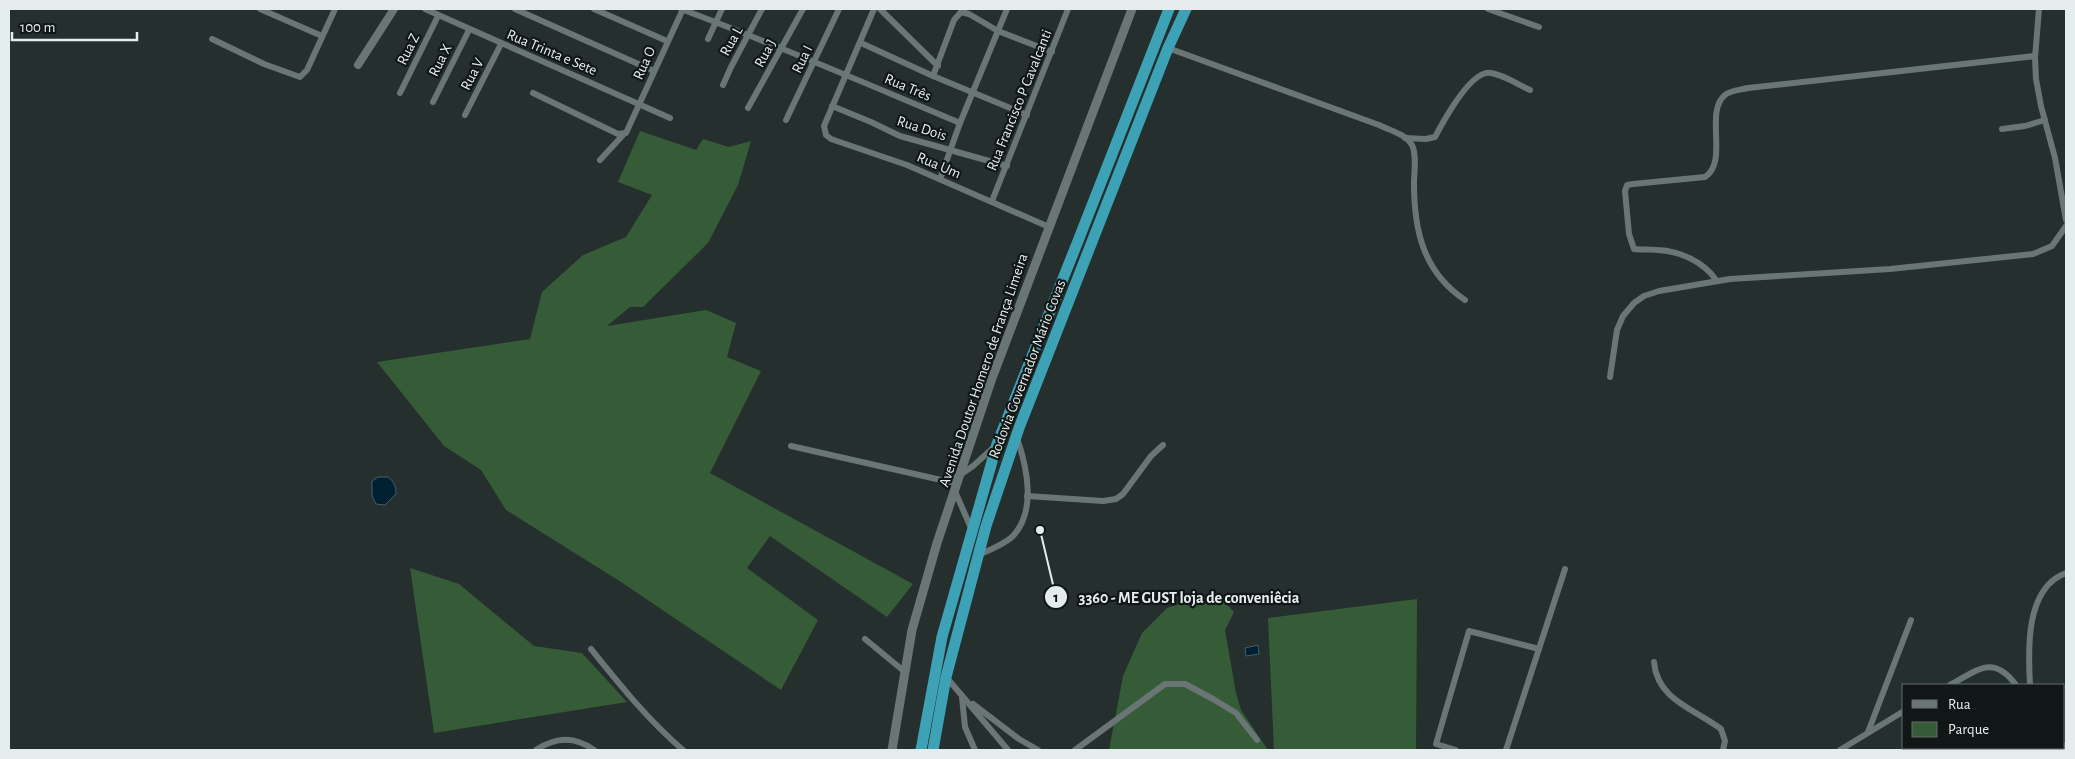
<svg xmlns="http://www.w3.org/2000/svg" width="2075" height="759" font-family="'Alegreya Sans',sans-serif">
  <rect width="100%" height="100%" fill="#242f2e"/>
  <g fill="#365c37">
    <path d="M640,131L696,150L703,139L729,147L751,141L738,185L708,243L643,307H630L607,326L706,310L736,323L727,357L761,371L710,473L913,584L887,617L770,536L747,568L818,620L781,690L621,582L506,510L481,470L444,446L377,362L530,339L542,292L583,255L626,237L652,195L618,182Z"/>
    <path d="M410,568L459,584L534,646L582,653L627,702L434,733Z"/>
    <path d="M1215,593L1234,612L1225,630L1236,693L1241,710L1268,750H1109L1123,676L1142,633L1167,608Z"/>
    <path d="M1417,599L1416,750H1274L1268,618Z"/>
  </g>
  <g fill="#012031" stroke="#455e69">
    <path d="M378,477H388C394,482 396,486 396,494L385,505L376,504L372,496V481Z"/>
    <path d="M1258,645L1259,654L1246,656L1245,648Z"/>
  </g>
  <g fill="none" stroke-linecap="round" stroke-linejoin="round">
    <g stroke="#6a7675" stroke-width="6">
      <path d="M260,9L322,36"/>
      <path d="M425,9L670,118"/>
      <path d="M515,9L654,71"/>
      <path d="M594,9L667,41"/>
      <path d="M681,9C775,44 867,84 960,123"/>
      <path d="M874,9L824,126L826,135L831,139L907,165L1049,227"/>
      <path d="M880,9L938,66"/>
      <path d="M1488,9L1539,27"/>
      <path d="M2039,9L2035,58L2036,79L2041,106L2055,158L2066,220"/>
      <path d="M212,39L264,64L300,77L307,70L335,9"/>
      <path d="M708,39L722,9"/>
      <path d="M861,43L933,76L1027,115"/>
      <path d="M1168,48L1379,125C1389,130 1406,134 1412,145C1417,155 1414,172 1414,183C1414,230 1423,272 1465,300"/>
      <path d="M933,76L954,20L961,12L969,14L998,31L1052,52"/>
      <path d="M723,85L731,67L762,9"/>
      <path d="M400,93L438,16"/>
      <path d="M533,93L618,134L626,133L683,9"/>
      <path d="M433,102L469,30"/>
      <path d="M832,106L871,122L900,136L1007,166"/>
      <path d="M748,108L803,9"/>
      <path d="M465,115L501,44"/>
      <path d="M786,120L839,9"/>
      <path d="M2002,129L2025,126L2045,120"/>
      <path d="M1405,138L1426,139L1435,137C1443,122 1471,69 1491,73C1504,75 1517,84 1530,90"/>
      <path d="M600,160L623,135"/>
      <path d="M940,179L960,123L1007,9"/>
      <path d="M992,201L1068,9"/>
      <path d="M1716,280C1704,262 1680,251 1658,250C1650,249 1642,250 1634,249L1629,234L1625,191L1627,185L1633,184L1705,177C1729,162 1704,112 1725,95C1731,90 1740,90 1748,88L2035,56"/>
      <path d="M1610,377L1617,330L1623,316L1634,303L1644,296L1659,291L1730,279L1890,269L2033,254L2052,246L2066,226"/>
      <path d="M791,446L950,482L973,466L993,448"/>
      <path d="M954,489L971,528"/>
      <path d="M1027,496L1103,501L1116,499L1123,494L1151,456L1163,445"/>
      <path d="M978,555C990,550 1003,545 1012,537C1037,512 1027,467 1017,438"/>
      <path d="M865,639L905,672"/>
      <path d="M591,649C620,685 648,720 683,750"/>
      <path d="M1654,662C1657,700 1695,709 1721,729L1725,741L1723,750"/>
      <path d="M947,678L1008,750"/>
      <path d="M1950,685C1978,670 1993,654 2016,685"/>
      <path d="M2030,685C2028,650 2025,588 2066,573"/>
      <path d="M962,697L965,727L975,750"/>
      <path d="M973,704L1019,739L1038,750"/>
      <path d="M1868,732L1911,620"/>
      <path d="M2064,746L2066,747"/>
      <path d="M2042,748L2043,750"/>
      <path d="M536,750C555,737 575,736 594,750"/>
      <path d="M1075,750L1165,684H1185L1213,699L1236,713L1257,740"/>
      <path d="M1456,750L1436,744L1469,631L1539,649"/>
      <path d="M1506,750L1565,569"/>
      <path d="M1840,750L1904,711"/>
    </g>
    <path stroke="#6a7675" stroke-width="8" d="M358,65L394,9"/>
    <path stroke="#6a7675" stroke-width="9" d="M892,750L912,630L937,543L991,381L1132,9"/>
    <g stroke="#3da2b6" stroke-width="11">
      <path d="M921,750L942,637L997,444L1078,241L1169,9"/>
      <path d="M933,750L946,677L986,526L1019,428L1168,48L1186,9"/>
    </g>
  </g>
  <g text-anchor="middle" stroke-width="4.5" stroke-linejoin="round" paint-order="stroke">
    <g font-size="15" fill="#e5edec" stroke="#111616">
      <text transform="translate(731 41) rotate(-61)" y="5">Rua L</text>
      <text transform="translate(408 49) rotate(-64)" y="5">Rua Z</text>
      <text transform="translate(552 52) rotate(23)" y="5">Rua Trinta e Sete</text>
      <text transform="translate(765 53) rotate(-61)" y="5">Rua J</text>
      <text transform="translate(802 59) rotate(-64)" y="5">Rua I</text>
      <text transform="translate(440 60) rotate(-63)" y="5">Rua X</text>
      <text transform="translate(644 63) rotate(-66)" y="5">Rua O</text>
      <text transform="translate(472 74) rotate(-63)" y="5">Rua V</text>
      <text transform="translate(908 87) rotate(23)" y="5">Rua Três</text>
      <text transform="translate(1019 100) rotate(-68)" y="5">Rua Francisco P Cavalcanti</text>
      <text transform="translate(922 128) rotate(18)" y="5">Rua Dois</text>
      <text transform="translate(939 165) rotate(23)" y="5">Rua Um</text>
      <text transform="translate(1027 369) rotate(-69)" y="5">Rodovia Governador Mário Covas</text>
      <text transform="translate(983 370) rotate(-71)" y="5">Avenida Doutor Homero de França Limeira</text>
    </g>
  </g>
  <path fill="none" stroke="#e5edec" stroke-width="2" d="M1040 530L1056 597"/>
  <g fill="#e5edec" stroke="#111616" stroke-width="2">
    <circle cx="1040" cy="530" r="5"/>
    <circle cx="1056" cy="597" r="12"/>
  </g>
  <g font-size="15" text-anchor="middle" font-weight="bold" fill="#111">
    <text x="1056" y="602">1</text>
  </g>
  <g font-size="16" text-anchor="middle" font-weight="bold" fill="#e5edec" stroke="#111616" stroke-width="4.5" stroke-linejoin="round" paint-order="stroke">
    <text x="1189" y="603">3360 - ME GUST loja de conveniêcia</text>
  </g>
  <rect width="2075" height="759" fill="none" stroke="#e5edec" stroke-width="20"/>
  <rect x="1902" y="684" width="162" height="65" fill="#111616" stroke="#666c6c"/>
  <rect x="1912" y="700" width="25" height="8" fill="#6a7675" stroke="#666c6c"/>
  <text x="1948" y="709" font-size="15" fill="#e5edec">Rua</text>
  <rect x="1912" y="722" width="25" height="15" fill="#365c37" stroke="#666c6c"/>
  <text x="1948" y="734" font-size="15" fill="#e5edec">Parque</text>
  <path d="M12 32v8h125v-8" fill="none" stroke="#e5edec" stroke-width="2.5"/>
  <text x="20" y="32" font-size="15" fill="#e5edec" stroke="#111616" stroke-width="4" paint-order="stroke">100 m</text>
</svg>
